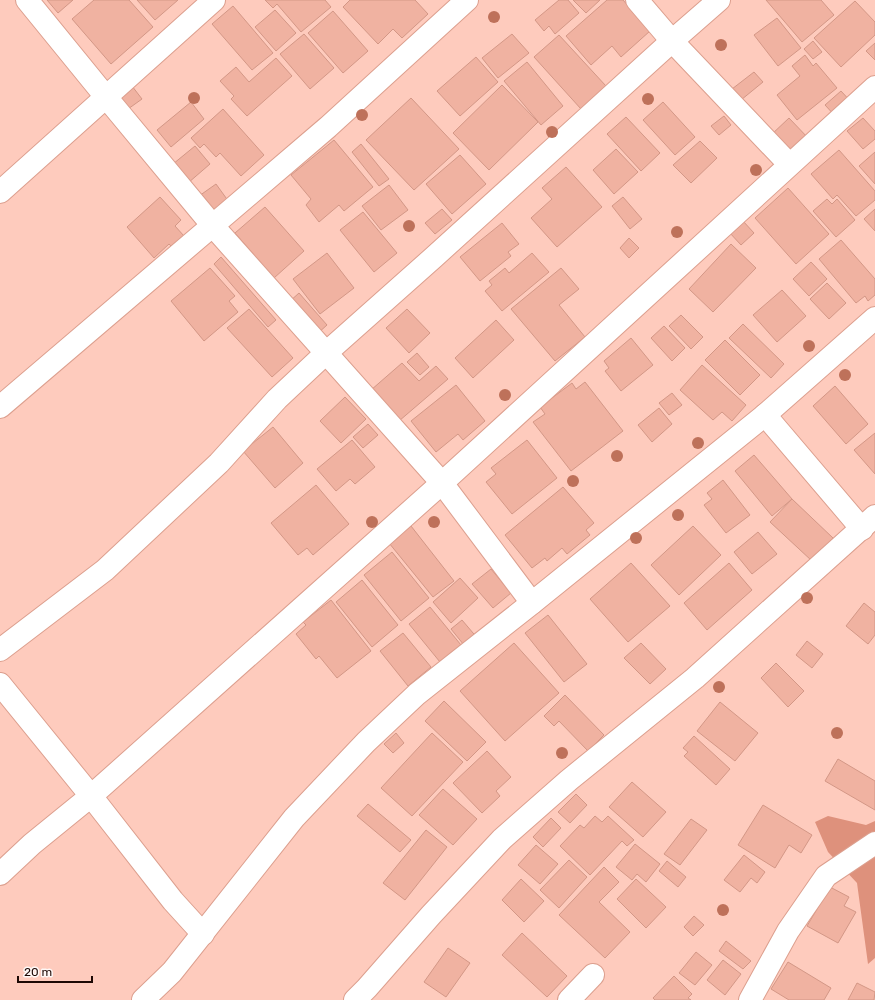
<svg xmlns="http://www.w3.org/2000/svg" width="875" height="1000" font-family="Rubik,sans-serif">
  <rect width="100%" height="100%" fill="#fecbbd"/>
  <path fill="#de917c" d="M828,816L866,825L875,821V958L868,964L857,883L828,852L815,822Z"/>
  <g fill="#f0b2a1" stroke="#d39786">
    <path d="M47,0H73L58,13Z"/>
    <path d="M94,0H129L153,27L111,64L72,19Z"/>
    <path d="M137,0H178L155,20Z"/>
    <path d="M265,0H325L331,7L301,32L277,4L273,8Z"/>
    <path d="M350,0H415L428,14L402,38L393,29L378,44L343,7Z"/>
    <path d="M559,0H568L579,13L555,34L549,26L544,31L535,20Z"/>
    <path d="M573,0H600L586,13Z"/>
    <path d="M607,0H623L650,31L621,57L612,46L591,65L566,36Z"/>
    <path d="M766,0H821L834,15L802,42Z"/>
    <path d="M855,1L875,22V35L841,67L814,38Z"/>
    <path d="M233,6L273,53L252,70L212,24Z"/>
    <path d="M275,10L296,33L276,51L255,27Z"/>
    <path d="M333,11L368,51L343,73L308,33Z"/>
    <path d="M777,18L801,48L778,66L754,35Z"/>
    <path d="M304,34L334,68L310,89L280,54Z"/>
    <path d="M512,34L529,53L498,78L482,58Z"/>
    <path d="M559,35L606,86L581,109L534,57Z"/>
    <path d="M813,41L822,52L813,59L804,49Z"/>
    <path d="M875,43V60L866,51Z"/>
    <path d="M805,55L813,66L816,63L837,88L797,120L777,95L800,76L792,66Z"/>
    <path d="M476,57L498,82L460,116L437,91Z"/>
    <path d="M276,58L292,76L247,116L231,99L234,96L220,81L236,67L249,82Z"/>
    <path d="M527,62L563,106L541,125L504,81Z"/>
    <path d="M754,72L763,82L741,100L732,89Z"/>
    <path d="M502,85L538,122L489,170L453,133Z"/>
    <path d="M132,86L142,99L128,109L118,96Z"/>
    <path d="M841,91L853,104L837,118L825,105Z"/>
    <path d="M411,98L459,149L414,190L366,140Z"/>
    <path d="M191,102L204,119L171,147L157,130Z"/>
    <path d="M663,102L695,137L675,155L643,120Z"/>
    <path d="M223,109L264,155L241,176L220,153L216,157L204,144L200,148L191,138Z"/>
    <path d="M724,116L731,125L719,135L711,126Z"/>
    <path d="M626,117L660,153L641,171L607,134Z"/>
    <path d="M789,118L810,140L792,157L771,135Z"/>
    <path d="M863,118L875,131V139L863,149L847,131Z"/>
    <path d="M334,140L373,187L344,211L339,205L319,222L306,205L311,199L291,175Z"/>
    <path d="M700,141L717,158L691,183L673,165Z"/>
    <path d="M361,144L389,179L379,186L352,152Z"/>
    <path d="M195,146L210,164L188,183L173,164Z"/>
    <path d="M616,149L638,172L614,194L593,170Z"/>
    <path d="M839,150L875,191V200L856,216L837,195L833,199L811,174Z"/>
    <path d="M875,152V184L859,166Z"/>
    <path d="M460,155L486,184L452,214L426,184Z"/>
    <path d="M566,167L602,207L557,247L531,218L552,199L542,188Z"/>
    <path d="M216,184L229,202L213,214L199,196Z"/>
    <path d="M389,185L408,210L381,230L362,206Z"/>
    <path d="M788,188L829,234L796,264L755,218Z"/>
    <path d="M160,197L181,220L175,226L184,236L172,247L169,244L154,258L127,227Z"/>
    <path d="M623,197L642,219L630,229L612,206Z"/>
    <path d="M827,199L832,204L837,199L855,220L836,237L813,211Z"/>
    <path d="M265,207L304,251L274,278L235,233Z"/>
    <path d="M442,209L452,220L435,234L425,223Z"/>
    <path d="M875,209V231L864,219Z"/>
    <path d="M363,212L397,253L374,272L340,230Z"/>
    <path d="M743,221L754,233L741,245L729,232Z"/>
    <path d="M502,223L519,244L508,252L511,256L480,281L460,257Z"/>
    <path d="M629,238L639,248L629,258L620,248Z"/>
    <path d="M841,240L875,279V295L868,301L865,296L856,303L819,259Z"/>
    <path d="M731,244L756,268L713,312L689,289Z"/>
    <path d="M327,253L354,288L320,314L293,279Z"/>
    <path d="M532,253L549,272L502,311L485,291L492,285L489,281L505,268L509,273Z"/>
    <path d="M221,257L276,320L268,327L214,264Z"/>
    <path d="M811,262L827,279L809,296L793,279Z"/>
    <path d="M210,268L235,296L229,301L238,312L204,341L171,301Z"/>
    <path d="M561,268L579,289L559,305L585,337L555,361L511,309Z"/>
    <path d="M827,283L846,303L829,319L810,299Z"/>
    <path d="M782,290L806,316L777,342L753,315Z"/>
    <path d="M299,293L327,325L317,334L289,302Z"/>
    <path d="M249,309L293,358L272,377L227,328Z"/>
    <path d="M407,309L430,333L409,353L386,328Z"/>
    <path d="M681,315L703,337L691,349L669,326Z"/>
    <path d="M496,320L514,340L473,378L455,358Z"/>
    <path d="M743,324L784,364L771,378L729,338Z"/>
    <path d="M664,326L685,348L672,361L651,338Z"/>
    <path d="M631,338L653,365L621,391L605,371L609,368L604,361Z"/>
    <path d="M725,340L760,375L740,395L705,360Z"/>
    <path d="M417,353L429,367L420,375L407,362Z"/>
    <path d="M402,363L419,381L436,366L448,379L399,421L371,390Z"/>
    <path d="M702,365L746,405L732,421L722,412L713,420L680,390Z"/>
    <path d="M585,382L623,431L571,471L533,422L545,414L540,407L572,383L576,389Z"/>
    <path d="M456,385L485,421L463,440L458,434L436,452L411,421Z"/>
    <path d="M835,386L868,424L846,444L813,406Z"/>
    <path d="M672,393L682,405L669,415L659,403Z"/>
    <path d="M345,397L366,419L341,443L320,421Z"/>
    <path d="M659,408L672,424L652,442L638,425Z"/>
    <path d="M368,424L378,435L363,448L353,437Z"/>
    <path d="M273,427L303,463L275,488L243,451Z"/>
    <path d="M875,433V474L854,450Z"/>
    <path d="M352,440L375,467L355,484L350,479L336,491L317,469Z"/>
    <path d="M527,440L557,478L512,514L486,482L496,474L491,468Z"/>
    <path d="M754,455L792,499L772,516L735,471Z"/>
    <path d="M723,480L750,515L726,533L704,505L712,499L707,493Z"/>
    <path d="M316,485L349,524L313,555L307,548L298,555L271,523Z"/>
    <path d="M563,487L594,523L586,530L590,535L567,554L562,548L547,561L545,558L532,568L505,535Z"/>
    <path d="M792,499L833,538L812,561L770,522Z"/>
    <path d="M411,526L454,581L433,597L389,543Z"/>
    <path d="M693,526L721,555L679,595L651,565Z"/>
    <path d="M758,532L777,554L752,574L734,552Z"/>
    <path d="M392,552L429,598L401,621L364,575Z"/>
    <path d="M631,563L670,606L628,642L590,599Z"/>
    <path d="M729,563L752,590L707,630L684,603Z"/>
    <path d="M491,569L511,593L493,608L472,584Z"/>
    <path d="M460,578L478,598L451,623L433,602Z"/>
    <path d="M362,580L398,625L372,647L336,602Z"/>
    <path d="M331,600L371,651L337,678L319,656L316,659L296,634L306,625L303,622Z"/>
    <path d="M864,603L875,612V635L868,644L846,626Z"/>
    <path d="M430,607L461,645L440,662L409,624Z"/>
    <path d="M548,615L587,664L564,682L525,633Z"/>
    <path d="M462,620L479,640L468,650L451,629Z"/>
    <path d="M403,633L431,667L408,686L380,651Z"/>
    <path d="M807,641L823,654L812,668L796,655Z"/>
    <path d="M514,643L559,693L505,741L460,691Z"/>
    <path d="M641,643L666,669L650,684L624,658Z"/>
    <path d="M776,663L804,691L788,707L761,678Z"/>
    <path d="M565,695L604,735L588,751L559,721L554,726L544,716Z"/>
    <path d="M444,701L486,742L467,761L425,721Z"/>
    <path d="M720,702L758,733L735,761L697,731Z"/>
    <path d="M396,733L404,743L393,753L384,744Z"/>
    <path d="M432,733L463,762L412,816L381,788Z"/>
    <path d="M694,736L730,769L716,785L684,756L688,752L683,748Z"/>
    <path d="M487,751L511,777L496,791L500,796L482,813L453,783Z"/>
    <path d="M838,759L875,781V810L825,781Z"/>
    <path d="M632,782L666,812L643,837L609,807Z"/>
    <path d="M443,789L477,819L453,845L419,815Z"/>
    <path d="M576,794L587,805L570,823L558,812Z"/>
    <path d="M368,804L411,840L400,852L357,816Z"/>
    <path d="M763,805L812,835L801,853L789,845L775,868L738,845Z"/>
    <path d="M595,816L602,822L608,816L634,840L627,846L622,841L590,875L560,846L580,825L584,828Z"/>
    <path d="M551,818L561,828L543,847L533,837Z"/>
    <path d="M691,819L707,830L680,865L664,854Z"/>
    <path d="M426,830L447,847L405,900L383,883Z"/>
    <path d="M635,844L660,864L646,882L637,874L632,880L616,867Z"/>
    <path d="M536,845L558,864L540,884L518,865Z"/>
    <path d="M744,855L765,872L757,883L751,878L740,892L724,880Z"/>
    <path d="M569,860L587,877L559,908L540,890Z"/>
    <path d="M667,861L686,877L678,887L659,871Z"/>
    <path d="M604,867L619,882L599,902L630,932L605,958L559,915Z"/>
    <path d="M521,879L544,901L524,922L502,900Z"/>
    <path d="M636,879L666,907L646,928L617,899Z"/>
    <path d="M830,887L849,897L844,906L856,912L838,943L807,926Z"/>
    <path d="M694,916L704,925L693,936L684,927Z"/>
    <path d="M522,933L567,976L547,997L502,955Z"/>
    <path d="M726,941L751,961L743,969L719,951Z"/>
    <path d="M448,948L470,963L446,997L424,982Z"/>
    <path d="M696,952L712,965L695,985L679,973Z"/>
    <path d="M723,960L741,974L725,995L707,980Z"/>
    <path d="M788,962L831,988L824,1000H789L771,989Z"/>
    <path d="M674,976L692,994L688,998L691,1000H655L653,998Z"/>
    <path d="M857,983L875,992L874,1000H848Z"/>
  </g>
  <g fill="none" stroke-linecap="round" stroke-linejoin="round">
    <defs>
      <g id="minor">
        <path d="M27,0L106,97L213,226L442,483L532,603"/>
        <path d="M637,0L672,41L789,164"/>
        <path d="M0,192L214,0"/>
        <path d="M0,407L328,127L467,0"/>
        <path d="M765,415L862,529"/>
        <path d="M0,650L105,570L219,463L277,399L326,353L434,257L672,41L719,0"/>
        <path d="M0,684L91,796L173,901L203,934"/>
        <path d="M0,874L32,844L91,796L442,483L875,87"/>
        <path d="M143,1000L172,972L294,818L366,742L417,694L532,603L765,415L875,318"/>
        <path d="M355,1000L367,988L431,915L502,839L569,780L695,678L875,516"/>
        <path d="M569,1000L593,975"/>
        <path d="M750,1000L788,931L826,876L875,843"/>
      </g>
    </defs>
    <use href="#minor" stroke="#dc9f8e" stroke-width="24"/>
    <use href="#minor" stroke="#fff" stroke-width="22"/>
  </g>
  <g fill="#be715a">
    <circle cx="494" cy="17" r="6"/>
    <circle cx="721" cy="45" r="6"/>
    <circle cx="194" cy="98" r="6"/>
    <circle cx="648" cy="99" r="6"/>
    <circle cx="362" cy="115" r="6"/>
    <circle cx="552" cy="132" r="6"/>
    <circle cx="756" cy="170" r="6"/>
    <circle cx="409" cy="226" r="6"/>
    <circle cx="677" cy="232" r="6"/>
    <circle cx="809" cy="346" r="6"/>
    <circle cx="845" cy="375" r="6"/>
    <circle cx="505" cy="395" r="6"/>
    <circle cx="698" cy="443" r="6"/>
    <circle cx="617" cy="456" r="6"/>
    <circle cx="573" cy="481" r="6"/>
    <circle cx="678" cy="515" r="6"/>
    <circle cx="372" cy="522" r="6"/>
    <circle cx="434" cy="522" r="6"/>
    <circle cx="636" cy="538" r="6"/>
    <circle cx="807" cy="598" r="6"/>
    <circle cx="719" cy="687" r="6"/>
    <circle cx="837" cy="733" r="6"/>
    <circle cx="562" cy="753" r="6"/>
    <circle cx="723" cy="910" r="6"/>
  </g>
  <path d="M18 976v6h74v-6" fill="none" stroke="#1d0804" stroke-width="2"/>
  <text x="24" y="976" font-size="12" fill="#1d0804" stroke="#fef8f6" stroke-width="3" paint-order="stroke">20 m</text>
</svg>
